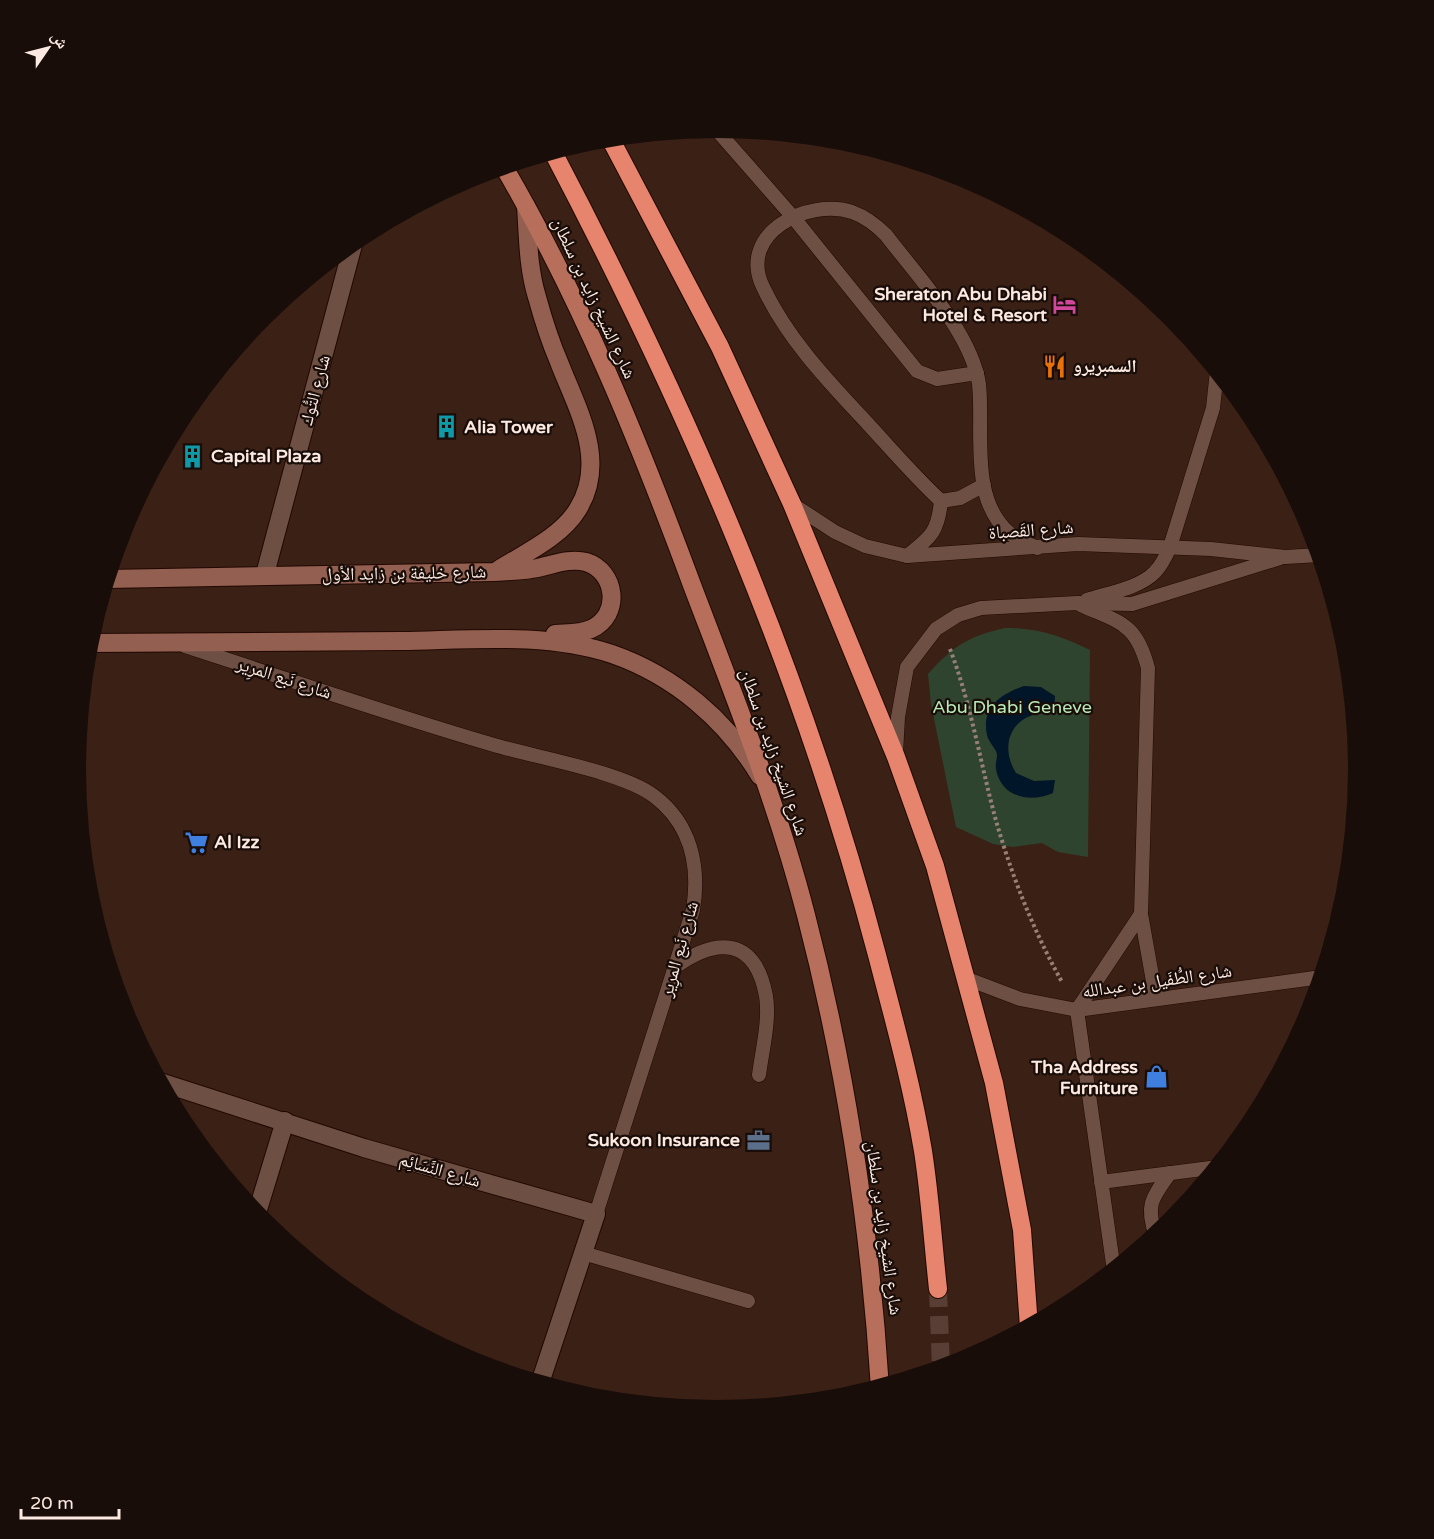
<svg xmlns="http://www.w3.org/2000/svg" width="1434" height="1539" font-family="'Varela Round','Noto Naskh Arabic',sans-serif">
  <rect width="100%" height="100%" fill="#3b2015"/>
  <path fill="#2f442e" d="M1005,628C1038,628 1061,636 1090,650L1088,857L1058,852L1042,843L1013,847L993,844L956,827L931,704L928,674C953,646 969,636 1005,628Z"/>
  <path fill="#011628" d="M1024,686L1041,687L1055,696L1054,714C1017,708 996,741 1016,773L1034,781L1055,780L1053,793C1031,803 1001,798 996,769C995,764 997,760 997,755C997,749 988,742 987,735C981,707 1001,694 1024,686Z"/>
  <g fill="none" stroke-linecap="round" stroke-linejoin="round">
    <path stroke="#583e34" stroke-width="18" stroke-dasharray="18 9" stroke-linecap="butt" d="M938,1289L941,1369"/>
    <defs>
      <g id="lane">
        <path d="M715,128L793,217L917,371L937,379L977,373"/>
        <path d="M941,501L960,498L984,485"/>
        <path d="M792,504L835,532L865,546L907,556L1078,544L1211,549L1285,557L1320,555"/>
        <path d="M907,556C931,537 938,532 941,501C915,477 892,450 868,424C829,382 788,340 763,287C737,233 808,198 852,212C866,217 876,225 886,235C917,276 971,332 979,384C984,429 969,497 1008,532C1016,539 1028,543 1037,548"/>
        <path d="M1087,600C1108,593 1140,588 1155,572C1162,565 1166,556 1170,547L1213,408L1217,371"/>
        <path d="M1081,605C1121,623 1136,623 1148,668L1141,914L1156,998"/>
        <path d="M185,646C288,679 390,715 494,745C534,757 623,772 654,796C691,824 700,866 693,910L596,1214"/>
        <path d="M896,753L898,717L907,667L936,629L958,615L981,608L1077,603L1132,604L1280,558"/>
        <path d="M675,967C717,937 755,937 766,996C770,1020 762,1051 759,1075"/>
        <path d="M965,978L1020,999L1077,1010L1322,977"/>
        <path d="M1101,1182L1218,1167"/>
        <path d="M1156,1236C1145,1205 1152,1198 1170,1173"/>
        <path d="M583,1253L748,1301"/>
        <path d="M1114,1271L1077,1010L1141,914"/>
      </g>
      <g id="street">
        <path d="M265,574L354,241"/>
        <path d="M160,1082L364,1148L596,1214L540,1383"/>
        <path d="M256,1216L285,1121"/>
      </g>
      <g id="secondary">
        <path d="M498,570C525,553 561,537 578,509C608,460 577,409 559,362C550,341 543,319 537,297C528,268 528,236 526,206"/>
        <path d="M107,579L494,572C506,571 519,571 531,569C548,567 568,557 586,562C616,571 622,615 591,629C580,634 566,633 555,634"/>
        <path d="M88,643C192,643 296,642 401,641C470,640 545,632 612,654C675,676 726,720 760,776"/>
      </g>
      <path id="primary" d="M504,167C581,299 639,442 692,585C733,693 777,803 806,915C846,1069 870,1229 880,1388"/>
      <g id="highway">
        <path d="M610,138L720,347L792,504L896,757L935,866L994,1083L1022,1230L1029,1327"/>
        <path d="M553,152C688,409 803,674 877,955C894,1020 912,1085 923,1151C930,1196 933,1243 938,1289"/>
      </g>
    </defs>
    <use href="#lane" stroke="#210802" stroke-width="15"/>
    <use href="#street" stroke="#210802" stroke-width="20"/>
    <use href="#secondary" stroke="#210802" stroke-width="20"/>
    <use href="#primary" stroke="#210802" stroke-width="20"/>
    <use href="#highway" stroke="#210802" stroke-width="20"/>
    <path stroke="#978076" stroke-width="4" stroke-dasharray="3 3" stroke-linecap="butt" d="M950,649C971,704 980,761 995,817C1011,874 1033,930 1062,982"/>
    <use href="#lane" stroke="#6e4f43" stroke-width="14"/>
    <use href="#street" stroke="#6e4f43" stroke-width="18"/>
    <use href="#secondary" stroke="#925f50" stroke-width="18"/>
    <use href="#primary" stroke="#b76f5c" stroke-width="18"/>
    <use href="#highway" stroke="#e7846d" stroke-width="18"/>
  </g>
  <defs>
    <symbol id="hotel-bare" viewBox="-9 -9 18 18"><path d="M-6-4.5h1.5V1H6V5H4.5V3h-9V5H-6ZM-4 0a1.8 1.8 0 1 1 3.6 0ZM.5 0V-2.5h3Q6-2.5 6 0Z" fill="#d1479c" stroke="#190d09" stroke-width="2.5" paint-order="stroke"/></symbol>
    <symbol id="restaurant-bare" viewBox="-9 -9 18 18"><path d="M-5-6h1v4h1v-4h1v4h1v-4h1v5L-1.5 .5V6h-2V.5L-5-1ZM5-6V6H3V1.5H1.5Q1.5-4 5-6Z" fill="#e8710a" stroke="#190d09" stroke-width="2.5" paint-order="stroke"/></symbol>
    <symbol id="building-bare" viewBox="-9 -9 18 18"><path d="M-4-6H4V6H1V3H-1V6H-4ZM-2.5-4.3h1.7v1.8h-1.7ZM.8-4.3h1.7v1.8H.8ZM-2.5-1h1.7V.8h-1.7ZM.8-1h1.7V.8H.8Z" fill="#0f9aa8" stroke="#190d09" stroke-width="2.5" paint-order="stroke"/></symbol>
    <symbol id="supermarket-bare" viewBox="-9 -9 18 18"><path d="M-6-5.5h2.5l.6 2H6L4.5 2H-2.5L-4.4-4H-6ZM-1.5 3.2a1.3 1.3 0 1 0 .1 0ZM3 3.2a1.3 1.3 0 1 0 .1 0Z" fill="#3f7fe0" stroke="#190d09" stroke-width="2.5" paint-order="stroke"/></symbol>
    <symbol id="shop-bare" viewBox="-9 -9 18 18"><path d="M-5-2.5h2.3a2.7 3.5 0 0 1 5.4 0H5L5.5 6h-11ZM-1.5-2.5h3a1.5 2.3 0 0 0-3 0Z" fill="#3f7fe0" stroke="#190d09" stroke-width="2.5" paint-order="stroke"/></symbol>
    <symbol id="office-bare" viewBox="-9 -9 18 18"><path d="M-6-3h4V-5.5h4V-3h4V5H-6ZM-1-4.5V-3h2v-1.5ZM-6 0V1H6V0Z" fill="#5c6f8a" stroke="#190d09" stroke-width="2.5" paint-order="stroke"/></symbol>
  </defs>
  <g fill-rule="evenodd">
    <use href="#hotel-bare" x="1048" y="288" width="33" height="33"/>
    <use href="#restaurant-bare" x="1038" y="350" width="33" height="33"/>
    <use href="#building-bare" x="430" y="410" width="33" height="33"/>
    <use href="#building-bare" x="176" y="440" width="33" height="33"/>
    <use href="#supermarket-bare" x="180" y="826" width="33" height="33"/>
    <use href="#shop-bare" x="1140" y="1060" width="33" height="33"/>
    <use href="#office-bare" x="742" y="1124" width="33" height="33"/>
  </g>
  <g text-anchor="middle" stroke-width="4.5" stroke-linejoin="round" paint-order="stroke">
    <g font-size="18" font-weight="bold" fill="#fce9e1" stroke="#190d09" text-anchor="start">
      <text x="1047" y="300" text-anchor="end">Sheraton Abu Dhabi<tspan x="1047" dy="21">Hotel &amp; Resort</tspan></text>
      <text x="1073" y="372">السمبريرو</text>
      <text x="464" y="433">Alia Tower</text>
      <text x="211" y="462">Capital Plaza</text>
      <text x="214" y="848">Al Izz</text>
      <text x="1138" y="1073" text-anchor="end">Tha Address<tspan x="1138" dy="21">Furniture</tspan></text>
      <text x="740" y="1146" text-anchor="end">Sukoon Insurance</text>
    </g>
    <g font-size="18" fill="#fce9e1" stroke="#190d09">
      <text transform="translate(594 298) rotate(65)" y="6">شارع الشيخ زايد بن سلطان</text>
      <text transform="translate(315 390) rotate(-75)" y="6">شارع التُّوك</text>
      <text transform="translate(1031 530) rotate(-4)" y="6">شارع القَصباة</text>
      <text transform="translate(404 573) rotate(-1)" y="6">شارع خليفة بن زايد الأول</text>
      <text transform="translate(284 678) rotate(18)" y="6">شارع نَبع المرِير</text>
      <text transform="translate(774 752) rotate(71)" y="6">شارع الشيخ زايد بن سلطان</text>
      <text transform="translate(679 949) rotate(-74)" y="6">شارع نَبع المرِير</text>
      <text transform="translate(1157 981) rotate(-8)" y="6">شارع الطُّفَيل بن عبدالله</text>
      <text transform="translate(440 1170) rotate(16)" y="6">شارع النَّسَائِم</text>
      <text transform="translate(884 1228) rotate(82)" y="6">شارع الشيخ زايد بن سلطان</text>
    </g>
    <g font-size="18" fill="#b8ebb6" stroke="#190d09">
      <text x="1012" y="713">Abu Dhabi Geneve</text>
    </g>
  </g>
  <path d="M0 0H1434V1539H0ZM86 769a631 631 0 1 1 1262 0a631 631 0 1 1-1262 0Z" fill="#190d09" fill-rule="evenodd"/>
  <g transform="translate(48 48) rotate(55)" stroke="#190d09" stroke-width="4.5" paint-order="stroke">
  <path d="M0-4.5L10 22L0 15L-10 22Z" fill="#fce9e1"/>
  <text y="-9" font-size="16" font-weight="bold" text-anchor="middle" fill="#fce9e1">ش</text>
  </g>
  <path d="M21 1509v9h98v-9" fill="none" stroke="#fce9e1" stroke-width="3"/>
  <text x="30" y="1509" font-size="18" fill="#fce9e1" stroke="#190d09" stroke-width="4.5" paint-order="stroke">20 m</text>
</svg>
